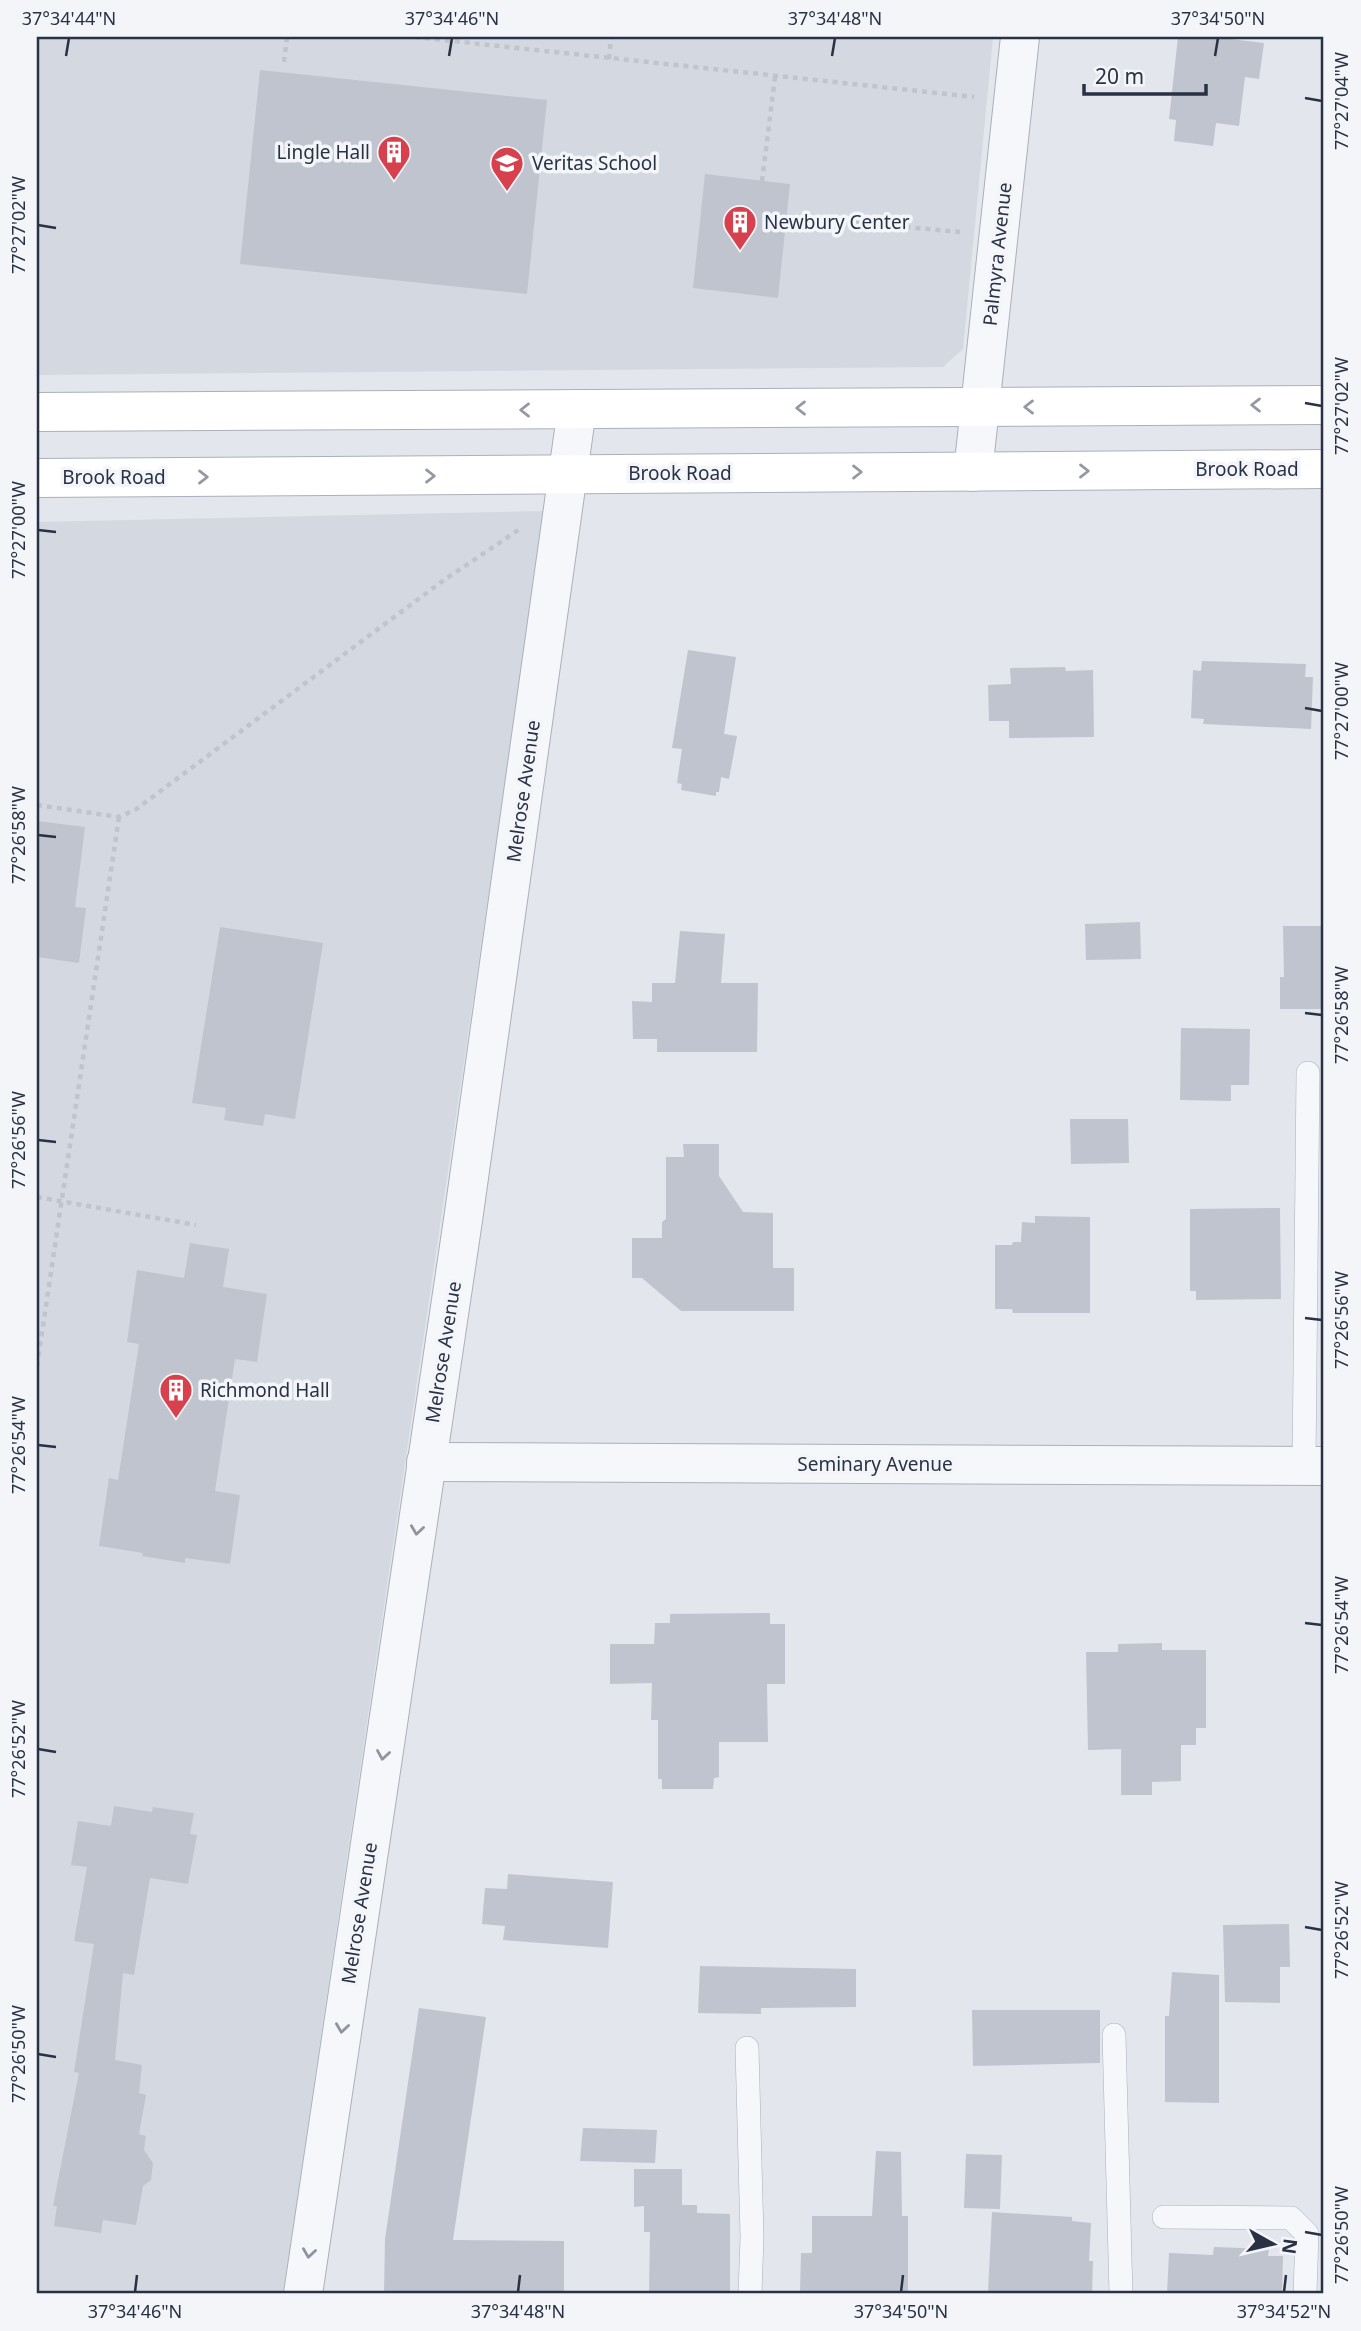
<svg xmlns="http://www.w3.org/2000/svg" width="1361" height="2331" font-family="'Noto Sans',sans-serif">
  <rect width="100%" height="100%" fill="#e3e6ec"/>
  <g fill="#d4d8e1">
    <path d="M37,37H993L963,349L943,367L37,375Z"/>
    <path d="M545,511L283,2294H37V522Z"/>
  </g>
  <g fill="#bfc4cf">
    <path d="M1178,37H1214L1264,43L1259,79L1245,77L1239,126L1216,123L1213,146L1174,141L1176,120L1169,119Z"/>
    <path d="M260,70L547,100L527,294L240,264Z"/>
    <path d="M705,174L790,184L778,298L693,288Z"/>
    <path d="M688,650L736,657L724,734L737,736L729,779L721,777L719,792H716V796L681,790L682,784L677,783L682,749L672,748Z"/>
    <path d="M1202,661L1306,664L1305,677H1313L1311,729L1203,724L1204,719L1191,718L1193,670L1201,671Z"/>
    <path d="M1065,667L1066,671L1093,670L1094,737L1009,738V721H989L988,685L1011,684L1010,668Z"/>
    <path d="M37,821L85,827L75,907L86,908L79,963L37,957Z"/>
    <path d="M1140,922L1141,959L1086,960L1085,924Z"/>
    <path d="M1283,926H1324V1009H1280V977H1284Z"/>
    <path d="M220,927L323,943L295,1119L265,1114L263,1126L224,1120L226,1108L192,1103Z"/>
    <path d="M680,931L725,934L721,983H758L757,1052H657V1039H633L632,1001L652,1002V983H675Z"/>
    <path d="M1181,1028L1250,1029L1249,1085H1231V1101L1180,1100Z"/>
    <path d="M1070,1119H1128L1129,1163L1071,1164Z"/>
    <path d="M683,1144H719V1176L743,1212L773,1213V1268H794V1311H681L642,1278H632V1238H662V1222L666,1219V1157H684Z"/>
    <path d="M1280,1208L1281,1299L1196,1300V1291H1190V1209Z"/>
    <path d="M1035,1216L1090,1217V1313H1013L1012,1309H995V1245H1012L1013,1242H1021L1022,1222L1035,1223Z"/>
    <path d="M190,1243L229,1249L223,1287L267,1294L257,1362L235,1359L215,1491L240,1495L230,1564L185,1558V1563L142,1556L143,1553L99,1546L109,1478L118,1480L139,1344L127,1342L137,1270L184,1278Z"/>
    <path d="M770,1613V1624H785V1684H767L768,1742H719V1777L714,1778L713,1789H662V1779H658V1720H651L652,1683L610,1684V1644H654L655,1623H670V1614Z"/>
    <path d="M1162,1643V1650H1206V1728H1196V1745H1181V1781L1152,1782V1795H1121V1749L1088,1750L1086,1652H1118V1644Z"/>
    <path d="M114,1806L152,1812L153,1807L194,1813L190,1834L197,1835L188,1884L150,1878L134,1975L123,1973L115,2060L142,2065L139,2093L146,2095L139,2134L146,2136L144,2150L153,2163L151,2180L143,2186L136,2225L103,2220L101,2233L54,2226L57,2206H53L79,2073L74,2072L94,1944L74,1941L87,1867L71,1865L78,1821L111,1826Z"/>
    <path d="M508,1874L613,1882L608,1948L503,1940L505,1926L482,1924L485,1888L507,1889Z"/>
    <path d="M1289,1924L1290,1967H1280V2003L1225,2002L1223,1925Z"/>
    <path d="M700,1966L856,1969V2007L761,2008V2014L698,2013Z"/>
    <path d="M1172,1972L1219,1975V2103L1165,2102V2016H1169Z"/>
    <path d="M419,2008L486,2017L453,2240L564,2241V2294H384L385,2239Z"/>
    <path d="M972,2010H1100V2063L973,2066Z"/>
    <path d="M583,2128L657,2130L655,2163L580,2161Z"/>
    <path d="M876,2151L901,2152L902,2216H908V2294L800,2293L801,2253H812V2216H872Z"/>
    <path d="M966,2154L1002,2155L1000,2209L964,2208Z"/>
    <path d="M634,2169H682V2205H697V2213L730,2214V2294H649L650,2232H644V2206L634,2207Z"/>
    <path d="M992,2212L1072,2217V2221L1091,2223L1089,2261H1093L1092,2294H1002L988,2292Z"/>
    <path d="M1214,2247L1269,2249L1268,2256H1283L1282,2294H1167L1169,2253L1213,2255Z"/>
  </g>
  <g fill="none" stroke-linecap="round" stroke-linejoin="round">
    <defs>
      <g id="service">
        <path d="M1304,1466L1308,1073"/>
        <path d="M1114,2035L1121,2294"/>
        <path d="M747,2048L752,2237L750,2294"/>
        <path d="M1164,2217L1291,2218L1307,2234L1305,2294"/>
      </g>
      <g id="minor">
        <path d="M973,472L1020,37"/>
        <path d="M426,1462L1324,1466"/>
        <path d="M303,2294L463,1220L577,409"/>
      </g>
      <g id="secondary">
        <path d="M37,412L1324,405"/>
        <path d="M37,478L1324,469"/>
      </g>
    </defs>
    <use href="#service" stroke="#abb0ba" stroke-width="24"/>
    <use href="#minor" stroke="#abb0ba" stroke-width="40"/>
    <use href="#secondary" stroke="#abb0ba" stroke-width="40"/>
    <g stroke="#c1c4cb" stroke-width="4.5" stroke-dasharray="5 5" stroke-linecap="butt">
      <path d="M415,37L974,97"/>
      <path d="M609,59L611,37"/>
      <path d="M284,62L287,37"/>
      <path d="M762,181L775,77"/>
      <path d="M786,216L960,232"/>
      <path d="M37,805L119,817L135,810L444,580L520,529"/>
      <path d="M37,1197L196,1225"/>
      <path d="M37,1366L119,817"/>
    </g>
    <use href="#service" stroke="#f6f7fa" stroke-width="23"/>
    <use href="#minor" stroke="#f6f7fa" stroke-width="38"/>
    <use href="#secondary" stroke="#fff" stroke-width="38"/>
  </g>
  <defs><path id="oneway-chevron" d="M-2-3.5L2.5 0L-2 3.5" fill="none" stroke-width="1.6" stroke-linecap="round" stroke-linejoin="round" transform="scale(1.75)"/></defs>
  <g stroke="#9498a2">
    <use href="#oneway-chevron" transform="translate(1256 405) rotate(180)"/>
    <use href="#oneway-chevron" transform="translate(1029 407) rotate(180)"/>
    <use href="#oneway-chevron" transform="translate(801 408) rotate(180)"/>
    <use href="#oneway-chevron" transform="translate(525 410) rotate(180)"/>
    <use href="#oneway-chevron" transform="translate(1084 471)"/>
    <use href="#oneway-chevron" transform="translate(857 472)"/>
    <use href="#oneway-chevron" transform="translate(430 476)"/>
    <use href="#oneway-chevron" transform="translate(203 477)"/>
  </g>
  <g stroke="#9094a0">
    <use href="#oneway-chevron" transform="translate(417 1530) rotate(98)"/>
    <use href="#oneway-chevron" transform="translate(383 1755) rotate(99)"/>
    <use href="#oneway-chevron" transform="translate(342 2028) rotate(98)"/>
    <use href="#oneway-chevron" transform="translate(309 2253) rotate(98)"/>
  </g>
  <path fill="none" stroke="#293145" stroke-width="2.5" d="M66,56L69,38M449,56L452,38M832,56L835,38M1215,56L1218,38M1305,98L1322,101M38,225L56,228M1305,403L1322,406M38,530L56,532M1305,708L1322,711M38,835L56,837M1305,1013L1322,1015M38,1140L56,1142M1305,1318L1322,1320M38,1445L56,1447M1305,1623L1322,1625M38,1749L56,1752M1305,1927L1322,1930M38,2054L56,2057M1305,2232L1322,2235M135,2292L137,2275M518,2292L520,2275M901,2292L903,2275M1284,2292L1286,2275"/>
  <defs>
    <symbol id="building-pin" viewBox="-11 -11 22 30"><path d="M0 17L-7.5 6A9.5 9.5 0 1 1 7.5 6Z" fill="#d7414e" stroke="#f3f5f9"/><path d="M-4-6H4V6H1V3H-1V6H-4ZM-2.5-4.3h1.7v1.8h-1.7ZM.8-4.3h1.7v1.8H.8ZM-2.5-1h1.7V.8h-1.7ZM.8-1h1.7V.8H.8Z" fill="#fff"/></symbol>
    <symbol id="school-pin" viewBox="-11 -11 22 30"><path d="M0 17L-7.5 6A9.5 9.5 0 1 1 7.5 6Z" fill="#d7414e" stroke="#f3f5f9"/><path d="M0-5L7-2L0 1L-7-2ZM-4 1L0 2.5L4 1V4Q0 6-4 4Z" fill="#fff"/></symbol>
  </defs>
  <g fill-rule="evenodd">
    <use href="#building-pin" x="375" y="133" width="38" height="52"/>
    <use href="#school-pin" x="488" y="144" width="38" height="52"/>
    <use href="#building-pin" x="721" y="203" width="38" height="52"/>
    <use href="#building-pin" x="157" y="1371" width="38" height="52"/>
  </g>
  <g text-anchor="middle" stroke-width="7" stroke-linejoin="round" paint-order="stroke">
    <g font-size="19" fill="#293145" stroke="#f3f5f9" text-anchor="start">
      <text x="370" y="159" text-anchor="end">Lingle Hall</text>
      <text x="532" y="170">Veritas School</text>
      <text x="764" y="229">Newbury Center</text>
      <text x="200" y="1397">Richmond Hall</text>
    </g>
    <g font-size="19" fill="#293145" stroke="#f3f5f9">
      <text transform="translate(997 254) rotate(-84)" y="7">Palmyra Avenue</text>
      <text x="1247" y="476">Brook Road</text>
      <text x="680" y="480">Brook Road</text>
      <text x="114" y="484">Brook Road</text>
      <text transform="translate(523 791) rotate(-82)" y="7">Melrose Avenue</text>
      <text transform="translate(443 1352) rotate(-81)" y="7">Melrose Avenue</text>
      <text x="875" y="1471">Seminary Avenue</text>
      <text transform="translate(359 1913) rotate(-81)" y="7">Melrose Avenue</text>
    </g>
  </g>
  <rect width="1361" height="2331" fill="none" stroke="#f3f5f9" stroke-width="77"/>
  <g transform="translate(1273 2244) rotate(98)" stroke="#f3f5f9" stroke-width="5" paint-order="stroke">
  <path d="M0-5L12 26L0 18L-12 26Z" fill="#293145"/>
  <text y="-10" font-size="19" font-weight="bold" text-anchor="middle" fill="#293145">N</text>
  </g>
  <path d="M1084 84v10h122v-10" fill="none" stroke="#293145" stroke-width="3.5"/>
  <text x="1095" y="84" font-size="21" fill="#293145" stroke="#f3f5f9" stroke-width="5" paint-order="stroke">20 m</text>
  <rect x="38" y="38" width="1284" height="2254" fill="none" stroke="#293145" stroke-width="2.5"/>
  <g font-size="18" text-anchor="middle" fill="#293145">
    <text x="69" y="25">37°34'44"N</text>
    <text x="452" y="25">37°34'46"N</text>
    <text x="835" y="25">37°34'48"N</text>
    <text x="1218" y="25">37°34'50"N</text>
    <text transform="translate(1342 101) rotate(-90)" y="6">77°27'04"W</text>
    <text transform="translate(19 225) rotate(-90)" y="6">77°27'02"W</text>
    <text transform="translate(1342 406) rotate(-90)" y="6">77°27'02"W</text>
    <text transform="translate(19 530) rotate(-90)" y="6">77°27'00"W</text>
    <text transform="translate(1342 711) rotate(-90)" y="6">77°27'00"W</text>
    <text transform="translate(19 835) rotate(-90)" y="6">77°26'58"W</text>
    <text transform="translate(1342 1015) rotate(-90)" y="6">77°26'58"W</text>
    <text transform="translate(19 1140) rotate(-90)" y="6">77°26'56"W</text>
    <text transform="translate(1342 1320) rotate(-90)" y="6">77°26'56"W</text>
    <text transform="translate(19 1445) rotate(-90)" y="6">77°26'54"W</text>
    <text transform="translate(1342 1625) rotate(-90)" y="6">77°26'54"W</text>
    <text transform="translate(19 1749) rotate(-90)" y="6">77°26'52"W</text>
    <text transform="translate(1342 1930) rotate(-90)" y="6">77°26'52"W</text>
    <text transform="translate(19 2054) rotate(-90)" y="6">77°26'50"W</text>
    <text transform="translate(1342 2235) rotate(-90)" y="6">77°26'50"W</text>
    <text x="135" y="2318">37°34'46"N</text>
    <text x="518" y="2318">37°34'48"N</text>
    <text x="901" y="2318">37°34'50"N</text>
    <text x="1284" y="2318">37°34'52"N</text>
  </g>
</svg>
